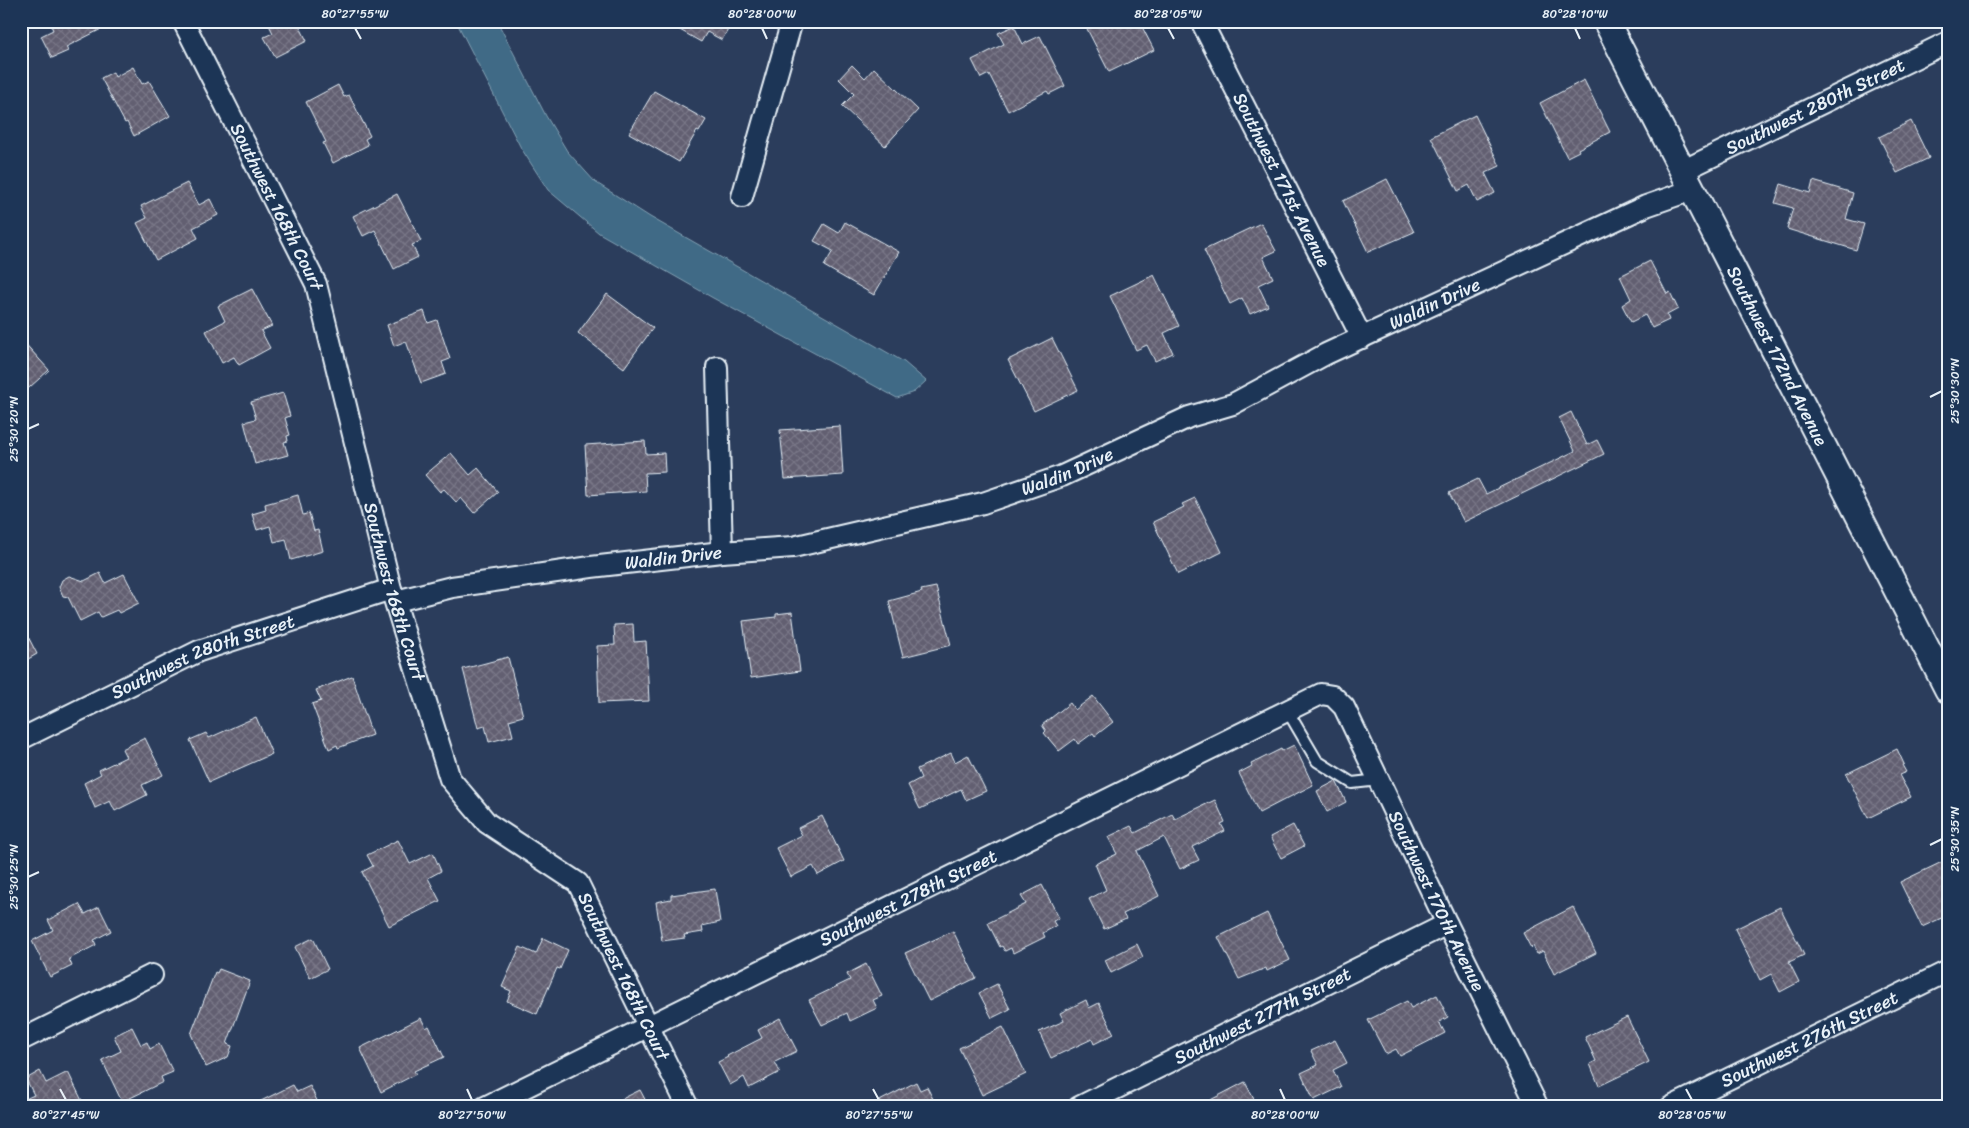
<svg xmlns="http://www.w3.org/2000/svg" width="1969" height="1128" font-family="Sriracha,sans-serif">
  <defs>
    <pattern id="building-cross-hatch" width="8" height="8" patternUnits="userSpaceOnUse" patternTransform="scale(1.25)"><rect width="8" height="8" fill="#625e71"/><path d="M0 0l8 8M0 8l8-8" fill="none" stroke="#787686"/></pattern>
  </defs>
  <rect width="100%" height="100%" fill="#2b3d5c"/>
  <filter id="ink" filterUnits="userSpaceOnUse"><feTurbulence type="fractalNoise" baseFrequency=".02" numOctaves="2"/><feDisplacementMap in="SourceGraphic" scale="10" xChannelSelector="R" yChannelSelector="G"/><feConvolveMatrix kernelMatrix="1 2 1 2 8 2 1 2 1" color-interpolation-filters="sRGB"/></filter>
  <g filter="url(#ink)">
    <path fill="#3f6b86" stroke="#83a1b4" d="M456,21H497L546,116L567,151L595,182L650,217L904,362L926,381L914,392L897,398L713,298L599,233L548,190L521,148Z"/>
    <g fill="url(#building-cross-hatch)" stroke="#e8f1f8">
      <path d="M49,21H117L66,47L68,51L52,58L41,36L53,30Z"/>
      <path d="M267,21H297L307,41L275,57L264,37L273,33Z"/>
      <path d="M664,21H733L722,40L707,32L701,42Z"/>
      <path d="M1083,21H1139L1154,50L1109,72Z"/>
      <path d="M1014,26L1023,44L1040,36L1065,86L1049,94L1047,91L1008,111L989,74L981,78L972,60L1004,44L998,33Z"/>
      <path d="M852,65L865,78L874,68L918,110L885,146L842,106L854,94L839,79Z"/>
      <path d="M133,67L142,84L149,81L170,116L134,136L127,122L125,123L101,78L113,72L115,77Z"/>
      <path d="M1584,80L1610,132L1578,149L1579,151L1567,157L1540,103Z"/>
      <path d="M338,85L344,97L349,95L370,136L365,139L368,145L333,163L323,143L326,142L306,102Z"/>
      <path d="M654,91L706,120L699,132L697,131L679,162L629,133Z"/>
      <path d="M1475,115L1500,166L1485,173L1495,193L1477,202L1469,185L1458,191L1431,137Z"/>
      <path d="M1911,121L1929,158L1897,173L1879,137Z"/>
      <path d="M1387,179L1414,232L1368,252L1343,201Z"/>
      <path d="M1813,181L1853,193L1846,219L1864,224L1856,250L1787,229L1793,208L1775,203L1781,184L1810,193Z"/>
      <path d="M187,183L199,205L210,199L218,215L193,228L198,238L156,260L137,223L147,218L141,206Z"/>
      <path d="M397,194L421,241L412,245L418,257L394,269L375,230L363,236L353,216Z"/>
      <path d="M845,222L899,252L874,295L824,266L833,251L814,241L824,224L839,233Z"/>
      <path d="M1261,223L1276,251L1263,257L1273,278L1258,285L1268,306L1250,314L1242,298L1230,304L1204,250Z"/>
      <path d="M1650,261L1667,294L1670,292L1678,309L1667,315L1669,320L1652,328L1645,315L1631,322L1622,305L1631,299L1620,276Z"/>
      <path d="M1154,275L1179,326L1164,333L1173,353L1155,361L1147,345L1136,350L1110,296Z"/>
      <path d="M252,289L272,326L261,331L270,348L239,365L234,357L222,363L206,331L225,321L218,306Z"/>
      <path d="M607,294L653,328L624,368L578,333Z"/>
      <path d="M424,311L428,323L437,320L450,359L442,362L446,374L421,383L406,341L394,346L387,325Z"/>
      <path d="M1052,338L1078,390L1034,411L1008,360Z"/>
      <path d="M21,339L49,370L21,395Z"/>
      <path d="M283,393L290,416L285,418L290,435L287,436L288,441L284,442L288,455L255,464L244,422L256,419L251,402Z"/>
      <path d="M1571,412L1587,445L1597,440L1604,454L1464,522L1449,493L1478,479L1486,494L1575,451L1559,418Z"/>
      <path d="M840,426L843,475L785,479L780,430Z"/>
      <path d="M645,441L646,454L664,453L665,472L645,473L646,491L588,495L585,445Z"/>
      <path d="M451,453L470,475L478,468L498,492L474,513L461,498L456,502L444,489L440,492L425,475Z"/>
      <path d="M298,495L303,515L309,513L314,531L318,530L323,551L291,560L286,539L274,542L270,526L257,530L252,514L266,510L265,504Z"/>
      <path d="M1195,498L1222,552L1178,574L1153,522L1184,507L1182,504Z"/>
      <path d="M100,573L105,583L124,574L139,603L119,613L117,610L101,617L98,612L80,621L68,597L63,596L59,587L62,580L69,576L84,581Z"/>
      <path d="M936,587L951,645L903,657L889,601L922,592L921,590Z"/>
      <path d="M792,612L800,671L751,678L743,621L776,617V614Z"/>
      <path d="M21,623L37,654L21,663Z"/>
      <path d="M633,624L634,642L646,641L649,701L599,703L597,646L615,645L614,625Z"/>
      <path d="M508,657L523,716L509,720L513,736L489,742L485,726L478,728L463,669Z"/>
      <path d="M352,676L372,735L338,748L337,745L329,749L312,704L321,701L316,690Z"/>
      <path d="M1093,696L1113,722L1095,736L1093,733L1078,744L1075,739L1059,751L1044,733L1046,731L1042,725L1070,703L1075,710Z"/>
      <path d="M256,717L272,754L209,782L190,740L206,733L209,738Z"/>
      <path d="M145,738L163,775L142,785L147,795L115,811L110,801L95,808L84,783L101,774L99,770L126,757L122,749Z"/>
      <path d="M1294,745L1313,785L1259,813L1239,773L1252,766L1251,764L1281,749L1282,751Z"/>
      <path d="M1897,749L1904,764L1902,765L1906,772L1899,775L1911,797L1868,818L1846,774Z"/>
      <path d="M951,753L955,762L968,755L986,791L966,800L961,789L920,809L908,785L921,778L917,769Z"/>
      <path d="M1336,781L1346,802L1327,812L1317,791Z"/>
      <path d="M1215,800L1225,822L1221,824L1225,831L1192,847L1199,860L1180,869L1164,837L1137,851L1159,896L1123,914L1126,919L1104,929L1089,899L1106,890L1095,864L1117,854L1108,837L1131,826L1135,833L1172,814L1175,819Z"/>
      <path d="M822,816L844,861L818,875L813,866L791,877L776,848L802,835L798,828Z"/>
      <path d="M1293,825L1304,846L1281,858L1270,837Z"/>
      <path d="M398,840L410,864L433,853L441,871L428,878L440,901L389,926L362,872L373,866L367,855Z"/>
      <path d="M1942,862L1948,872V915L1922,927L1900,882Z"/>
      <path d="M1042,885L1059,918L1053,921L1056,926L1043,933L1045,937L1013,953L1011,948L1005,951L1002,946L1000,947L988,923L1026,904L1021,896Z"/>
      <path d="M715,889L720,922L702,926L703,932L684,935L685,938L662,941L656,902L671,899V895Z"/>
      <path d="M79,904L85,914L99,907L111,931L94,940L96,945L69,959L72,966L50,977L32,941L53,930L48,920Z"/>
      <path d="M1573,907L1596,953L1554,974L1543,951L1537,954L1533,946L1531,948L1523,933Z"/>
      <path d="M1780,907L1804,955L1789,962L1799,982L1780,992L1771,974L1760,980L1735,929Z"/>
      <path d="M1267,913L1290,960L1267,971L1266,968L1239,979L1218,937Z"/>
      <path d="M953,931L976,978L929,1001L905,953Z"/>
      <path d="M313,938L328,969L310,978L295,947Z"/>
      <path d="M543,938L568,950L560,969L557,968L537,1014L507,1001L511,991L502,987L520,947L536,954Z"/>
      <path d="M1137,944L1143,957L1111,973L1105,960Z"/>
      <path d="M866,964L882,996L873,1000L877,1008L850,1021L847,1013L822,1025L809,1000L850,980L847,974Z"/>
      <path d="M219,969L250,981L227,1044L232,1046L228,1057L206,1067L191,1034L215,972L217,973Z"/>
      <path d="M997,984L1010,1009L992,1018L979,993Z"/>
      <path d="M1437,995L1448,1017L1439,1022L1445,1033L1400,1056L1396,1049L1386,1054L1368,1020L1407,1001L1411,1008Z"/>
      <path d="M1086,1000L1089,1008L1099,1003L1114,1034L1094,1044L1092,1039L1051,1058L1039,1032L1064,1021L1060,1013Z"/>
      <path d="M1627,1017L1649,1062L1599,1086L1590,1064L1596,1061L1585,1037Z"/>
      <path d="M421,1018L426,1028L429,1026L444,1057L414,1071L416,1074L381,1092L360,1048Z"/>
      <path d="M780,1018L797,1051L775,1062L780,1072L749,1088L744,1077L730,1085L718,1062L728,1057L727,1056L762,1038L758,1030Z"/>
      <path d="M132,1027L141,1045L147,1042L150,1049L159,1044L173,1072L161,1077L163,1082L122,1102L102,1060L121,1051L114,1036Z"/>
      <path d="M1003,1027L1026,1074L982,1095L959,1048Z"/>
      <path d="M1335,1040L1347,1063L1333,1070L1341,1087L1314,1100L1301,1073L1318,1065L1311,1051Z"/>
      <path d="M40,1071L46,1083L68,1072L85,1107H21V1101L34,1095L26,1079Z"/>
      <path d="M916,1082L920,1090L927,1087L937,1107H868Z"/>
      <path d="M1245,1082L1258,1107H1197Z"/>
      <path d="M293,1085L297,1092L310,1086L320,1107H249Z"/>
      <path d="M640,1090L649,1107H606Z"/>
    </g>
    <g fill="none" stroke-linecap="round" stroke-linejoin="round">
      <defs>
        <path id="service" d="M1287,710L1317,761L1352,783L1379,780"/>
        <g id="minor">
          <path id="s1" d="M183,21L316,284L391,589L450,779L487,823L578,883L688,1107"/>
          <path id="s2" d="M1201,21L1362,338"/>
          <path id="s3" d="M1682,171L1948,42"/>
          <path d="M742,197L792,21"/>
          <path d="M717,367L722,552"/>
          <path id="s4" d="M396,601L452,587L591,567L722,552L793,547L983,503L1062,476L1189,417L1233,404L1326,354L1646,206L1692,190"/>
          <path id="s5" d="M21,739L199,651L391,589"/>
          <path d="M21,1040L152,975"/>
          <path id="s6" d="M485,1107L1321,694L1333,696L1344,707L1447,924L1538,1107"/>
          <path id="s7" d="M1079,1107L1447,924"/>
          <path id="s8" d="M1671,1107L1948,971"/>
        </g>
        <g id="tertiary">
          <path id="s9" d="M1606,21L1948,690"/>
        </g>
      </defs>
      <use href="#service" stroke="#e8f1f8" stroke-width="14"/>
      <use href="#minor" stroke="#e8f1f8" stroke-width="24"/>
      <use href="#tertiary" stroke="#e8f1f8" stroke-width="29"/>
      <use href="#service" stroke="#1d3557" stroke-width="10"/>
      <use href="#minor" stroke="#1d3557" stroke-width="20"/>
      <use href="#tertiary" stroke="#1d3557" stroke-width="25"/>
    </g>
  </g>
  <path fill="none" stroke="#e8f1f8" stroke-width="2" d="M355,28L361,39M762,28L767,39M1168,28L1174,39M1575,28L1580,39M1930,397L1942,391M28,429L39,424M1930,845L1942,839M28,877L39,872M60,1089L66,1100M467,1089L472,1100M873,1089L879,1100M1280,1089L1285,1100M1686,1089L1692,1100"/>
  <g text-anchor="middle" stroke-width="4.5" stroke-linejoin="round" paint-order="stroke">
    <g font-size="18" fill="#e8f1f8" stroke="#1d3557">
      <text dy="6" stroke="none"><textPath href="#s3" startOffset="148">Southwest 280th Street</textPath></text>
      <text dy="6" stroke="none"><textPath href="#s2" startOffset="178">Southwest 171st Avenue</textPath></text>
      <text dy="6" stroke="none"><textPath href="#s1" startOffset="208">Southwest 168th Court</textPath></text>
      <text dy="6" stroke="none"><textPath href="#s4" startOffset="1091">Waldin Drive</textPath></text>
      <text dy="6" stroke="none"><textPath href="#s9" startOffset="376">Southwest 172nd Avenue</textPath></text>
      <text dy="6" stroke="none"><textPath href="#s4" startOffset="686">Waldin Drive</textPath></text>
      <text dy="6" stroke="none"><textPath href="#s4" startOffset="281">Waldin Drive</textPath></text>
      <text dy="6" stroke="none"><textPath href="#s1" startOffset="612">Southwest 168th Court</textPath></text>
      <text dy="6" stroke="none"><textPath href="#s5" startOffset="200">Southwest 280th Street</textPath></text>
      <text dy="6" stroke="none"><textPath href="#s6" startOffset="472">Southwest 278th Street</textPath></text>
      <text dy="6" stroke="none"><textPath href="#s6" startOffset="1175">Southwest 170th Avenue</textPath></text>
      <text dy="6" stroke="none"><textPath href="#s1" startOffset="1078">Southwest 168th Court</textPath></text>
      <text dy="6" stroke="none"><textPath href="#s7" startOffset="205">Southwest 277th Street</textPath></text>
      <text dy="6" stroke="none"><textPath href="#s8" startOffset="154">Southwest 276th Street</textPath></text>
    </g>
  </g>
  <rect width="1969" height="1128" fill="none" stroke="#1d3557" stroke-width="55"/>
  <rect x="28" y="28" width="1914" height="1072" fill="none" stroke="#e8f1f8" stroke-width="2"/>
  <g font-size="12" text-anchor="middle" fill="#e8f1f8">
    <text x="355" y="18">80°27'55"W</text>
    <text x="762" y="18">80°28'00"W</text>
    <text x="1168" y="18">80°28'05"W</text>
    <text x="1575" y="18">80°28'10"W</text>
    <text transform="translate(1955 391) rotate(-90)" y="4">25°30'30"N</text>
    <text transform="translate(14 429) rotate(-90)" y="4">25°30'20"N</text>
    <text transform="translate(1955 839) rotate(-90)" y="4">25°30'35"N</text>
    <text transform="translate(14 877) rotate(-90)" y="4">25°30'25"N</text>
    <text x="66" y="1119">80°27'45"W</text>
    <text x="472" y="1119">80°27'50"W</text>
    <text x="879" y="1119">80°27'55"W</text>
    <text x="1285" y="1119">80°28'00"W</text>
    <text x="1692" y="1119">80°28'05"W</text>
  </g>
</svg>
